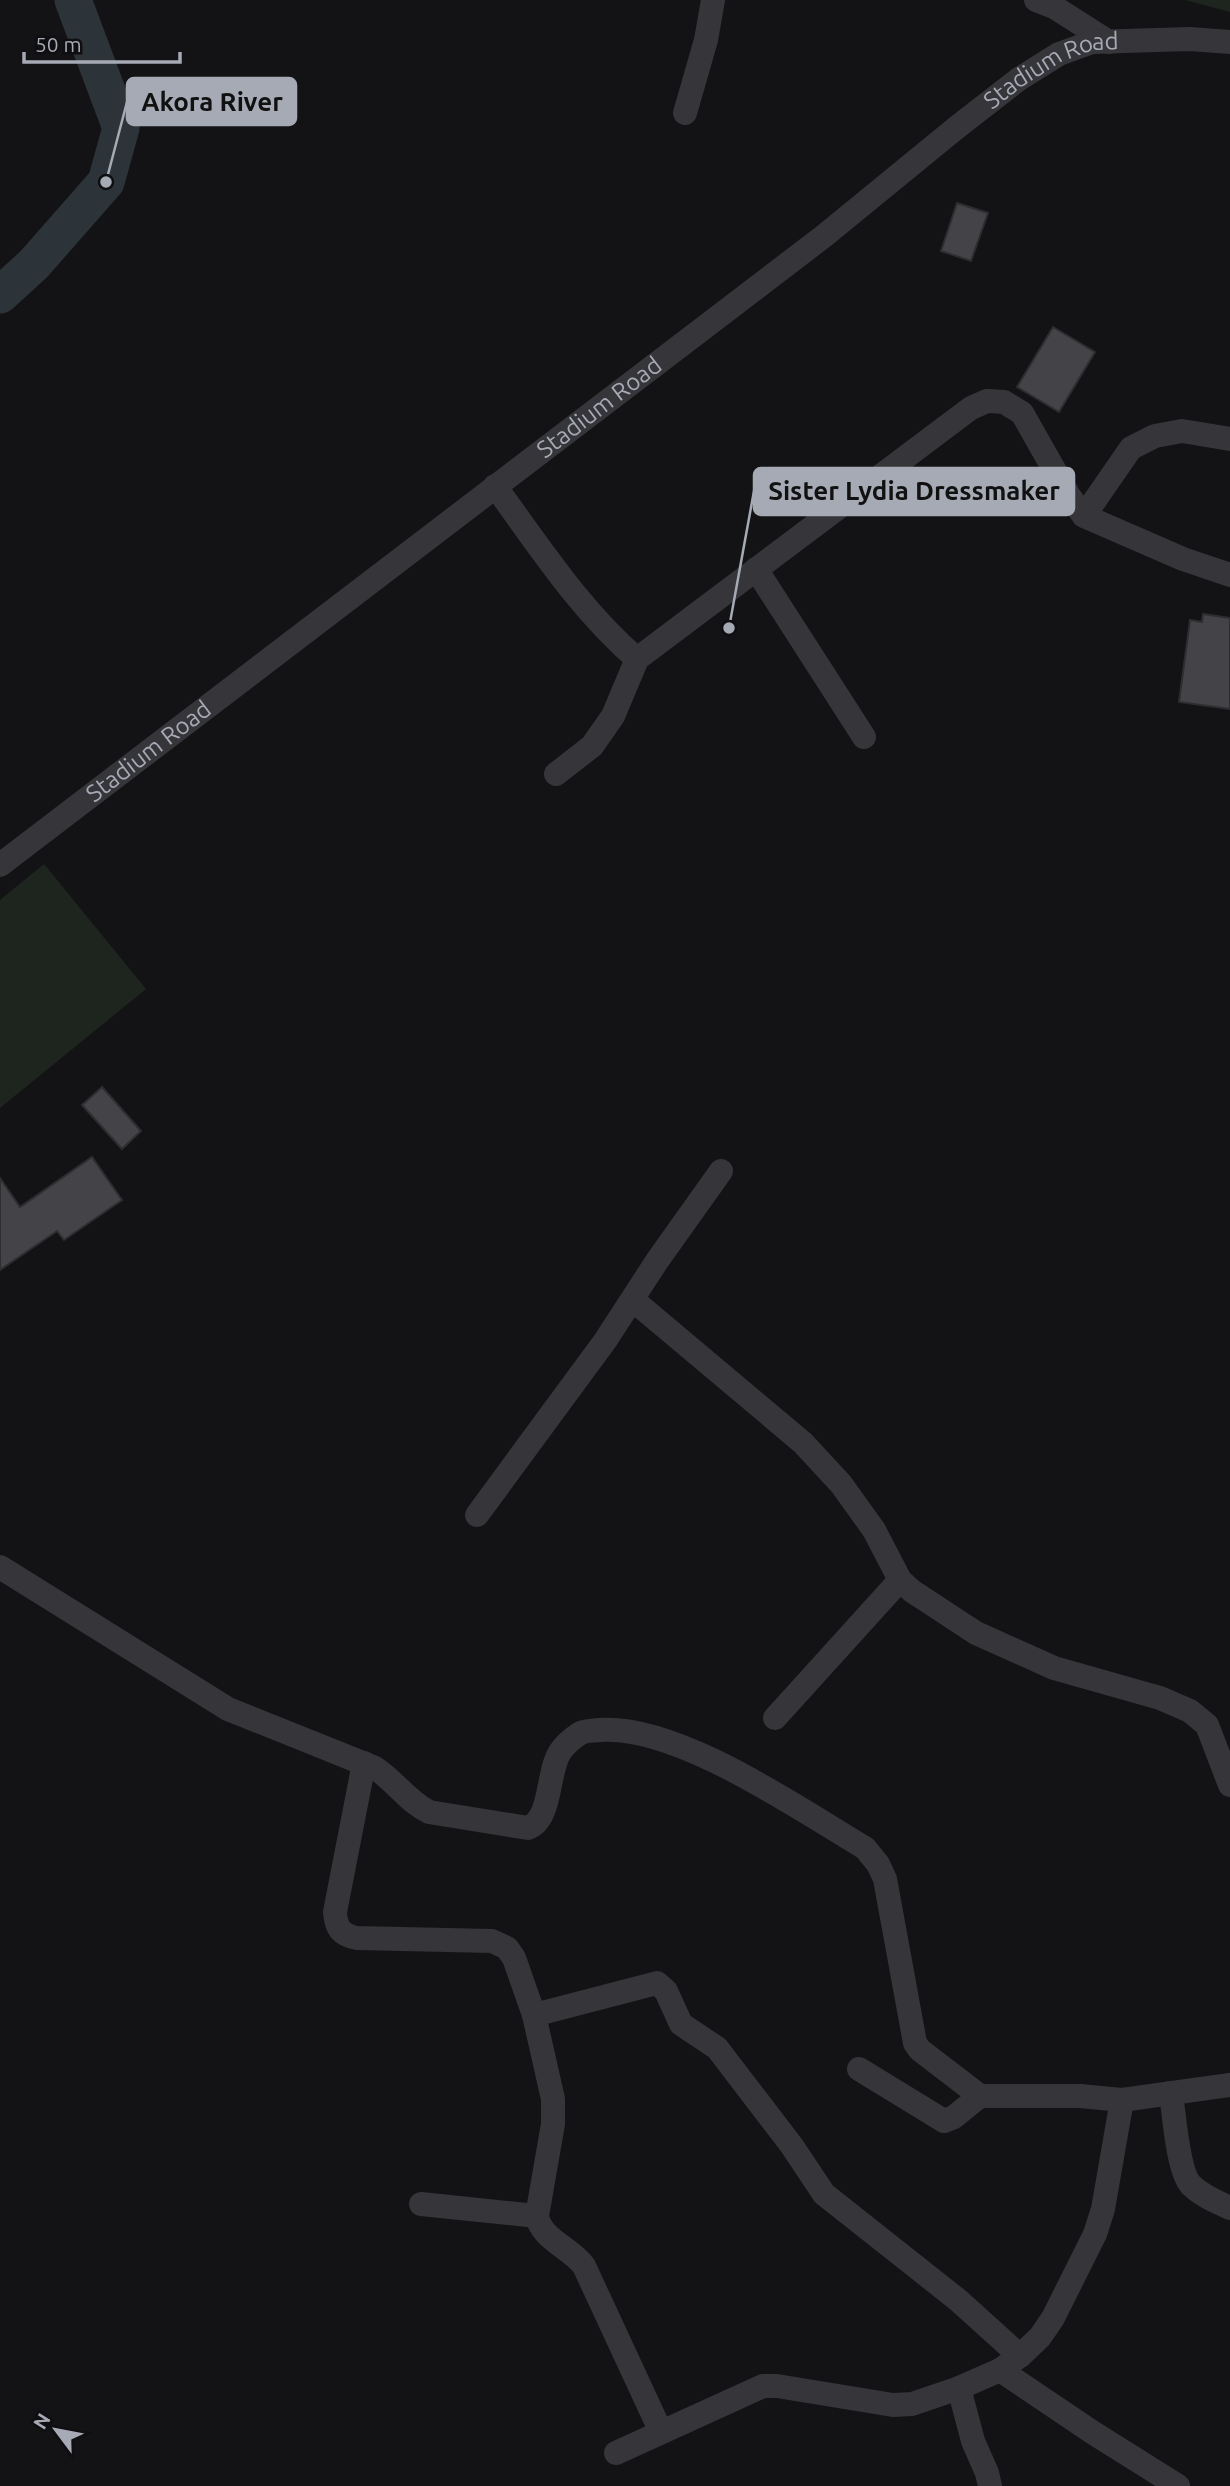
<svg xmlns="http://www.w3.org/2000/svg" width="1230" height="2486" font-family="Ubuntu,sans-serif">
  <rect width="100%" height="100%" fill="#131315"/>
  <g fill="#1e251f">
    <path d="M1185,0H1230V12Z"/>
    <path d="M44,864L146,989L0,1108V900Z"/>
  </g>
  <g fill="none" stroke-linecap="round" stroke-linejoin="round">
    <path stroke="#2c343a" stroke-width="37" d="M0,295L34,264L106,182L121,128L73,0"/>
  </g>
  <g fill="#434348" stroke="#2e2e31" stroke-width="2">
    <path d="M957,203L988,213L971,261L941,251Z"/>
    <path d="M1053,327L1095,352L1059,412L1017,387Z"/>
    <path d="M1203,614L1230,618V709L1179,702L1190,620L1202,622Z"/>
    <path d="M102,1087L141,1131L122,1149L82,1105Z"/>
    <path d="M92,1157L122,1200L64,1240L57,1231L0,1270V1178L20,1207Z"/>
  </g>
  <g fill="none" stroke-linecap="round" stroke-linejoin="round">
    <g stroke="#35353a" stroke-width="24">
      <path d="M1036,0L1054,7L1109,42"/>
      <path d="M685,113L706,40L713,0"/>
      <path d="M495,486C539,546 580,610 637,659L971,408L987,401L1004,402L1022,413L1069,496L1084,516L1183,559L1230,575"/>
      <path d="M1084,516L1131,448L1155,436L1182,431L1230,439"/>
      <path d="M756,569L864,737"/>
      <path d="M556,774L592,746L613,716L637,659"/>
      <path id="s1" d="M0,865L824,236L956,128L1019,79L1059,54L1092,42L1190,39L1230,42"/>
      <path d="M633,1300L803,1443L841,1484L874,1530L900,1580L912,1591L976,1633L1054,1668L1160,1698L1190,1711L1207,1725L1230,1785"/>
      <path d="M477,1515L605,1341L657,1261L721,1171"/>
      <path d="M0,1567L228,1709L375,1768C395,1781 407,1801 429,1812L528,1828C552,1819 547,1772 560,1752C564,1746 573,1738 579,1734C585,1730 593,1731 600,1730C677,1724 799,1809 865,1848L878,1864L885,1879L915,2043L920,2050L980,2096"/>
      <path d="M775,1718L900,1580"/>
      <path d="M364,1763L335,1912C336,1928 341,1935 357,1938L492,1941L507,1948L514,1958L534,2015L553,2099V2124L537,2216C541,2239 571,2248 584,2266L661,2432"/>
      <path d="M534,2015L657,1983L666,1991L681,2024L717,2048L792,2146L824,2194L958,2300L1020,2356"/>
      <path d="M859,2069L944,2121L954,2117L980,2096H1080L1122,2100L1230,2085"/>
      <path d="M1171,2093C1174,2114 1178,2172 1191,2185C1202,2196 1217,2202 1230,2208"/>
      <path d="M421,2204L537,2216"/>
      <path d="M1000,2370L1092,2432L1178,2486"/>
      <path d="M959,2388L973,2441L987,2473L990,2486"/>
      <path d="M616,2453L763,2386H777L893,2405L912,2404L959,2388L1000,2370L1020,2356L1040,2337L1053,2318L1095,2234L1103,2209L1122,2100"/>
    </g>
  </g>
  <g text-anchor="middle" stroke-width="7" stroke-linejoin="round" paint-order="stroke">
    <g font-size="24" fill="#a6aab5" stroke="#0f0e10">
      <text dy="8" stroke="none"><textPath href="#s1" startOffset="1321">Stadium Road</textPath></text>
      <text dy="8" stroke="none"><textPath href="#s1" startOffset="754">Stadium Road</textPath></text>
      <text dy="8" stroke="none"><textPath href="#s1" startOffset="187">Stadium Road</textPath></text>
    </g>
  </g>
  <path fill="none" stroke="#a6aab5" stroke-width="2.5" d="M106 182L127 102M729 628L754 491"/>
  <g fill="#a6aab5" stroke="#0f0e10" stroke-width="2.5">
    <circle cx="106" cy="182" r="7"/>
    <circle cx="729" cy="628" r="7"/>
  </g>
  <g fill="#a6aab5" stroke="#a6aab5" stroke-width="2.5">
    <rect x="127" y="78" width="169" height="47" rx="7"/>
    <rect x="754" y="468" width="320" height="47" rx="7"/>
  </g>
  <g font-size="26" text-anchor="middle" font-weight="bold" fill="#111">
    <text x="212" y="111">Akora River</text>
    <text x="914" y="500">Sister Lydia Dressmaker</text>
  </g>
  <g transform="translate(56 2430) rotate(302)" stroke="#0f0e10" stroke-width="5" paint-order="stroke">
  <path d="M0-5L12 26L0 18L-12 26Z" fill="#a6aab5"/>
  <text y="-10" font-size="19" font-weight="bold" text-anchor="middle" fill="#a6aab5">N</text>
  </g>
  <path d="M24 52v10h156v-10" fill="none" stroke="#a6aab5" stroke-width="3.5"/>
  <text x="35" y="52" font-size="21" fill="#a6aab5" stroke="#0f0e10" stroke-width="5" paint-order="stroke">50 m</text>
</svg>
